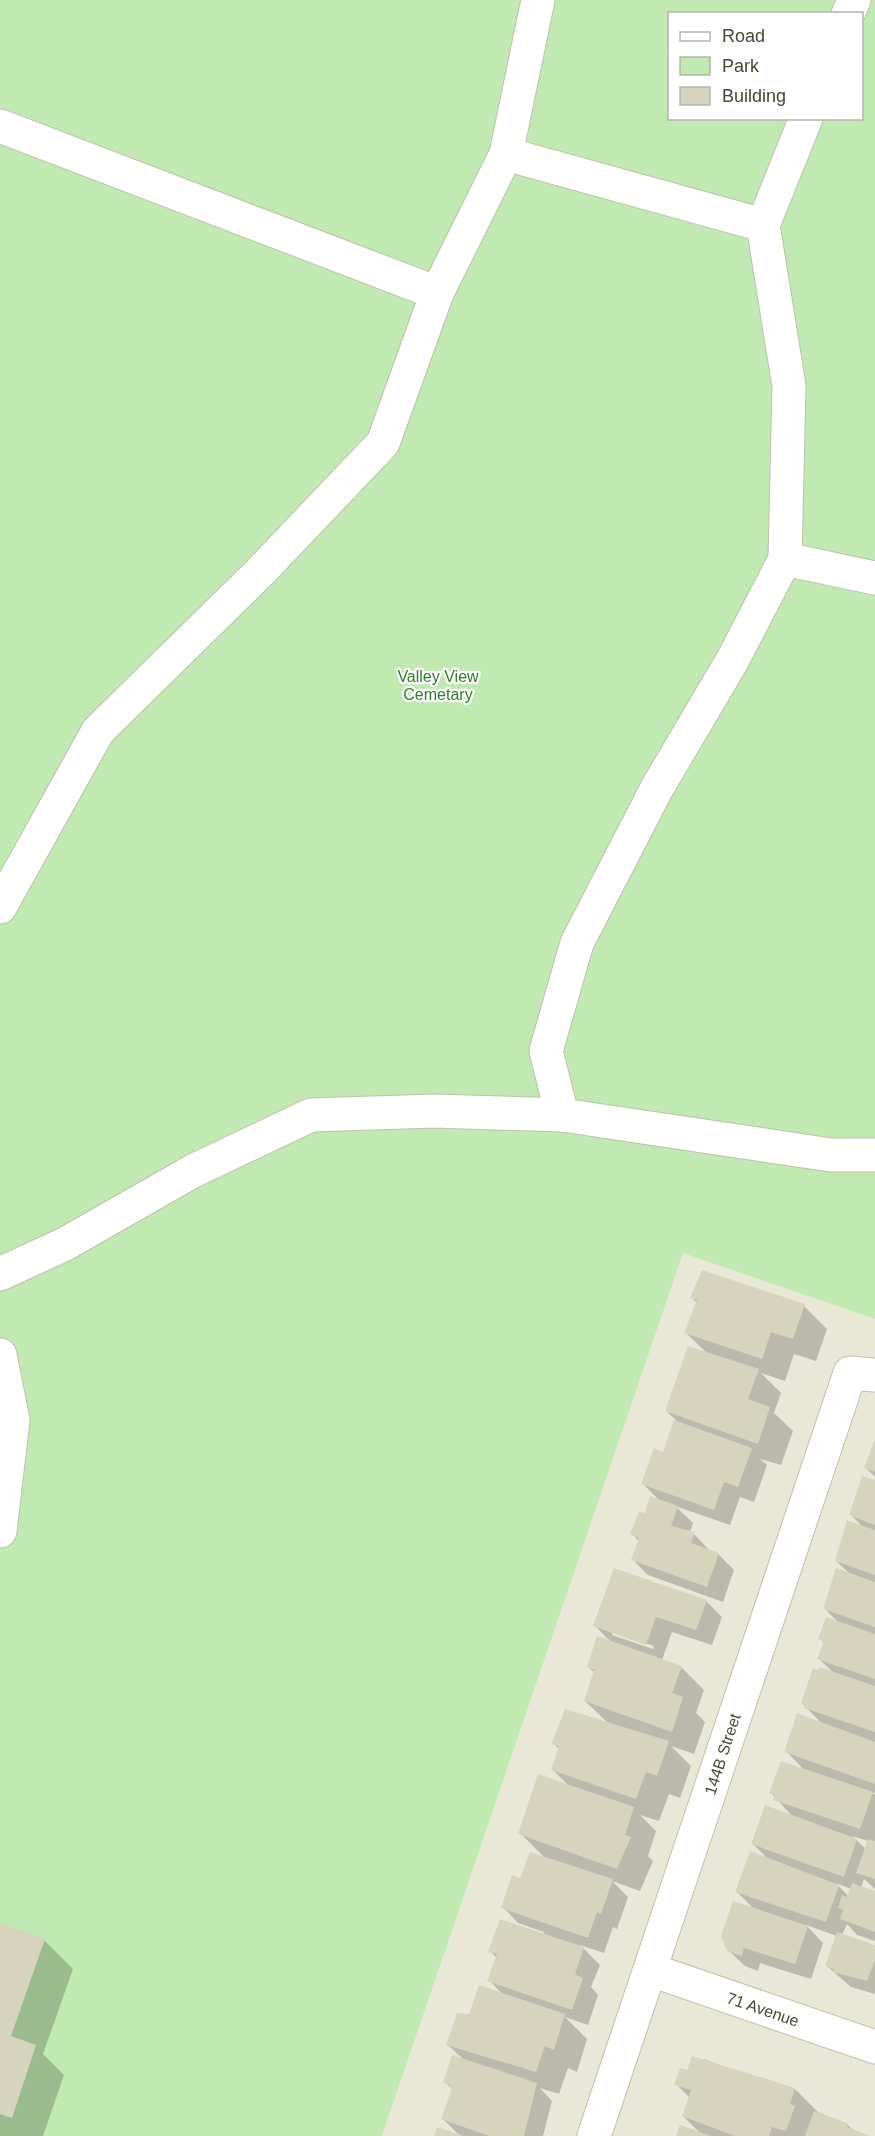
<svg xmlns="http://www.w3.org/2000/svg" width="875" height="2136" font-family="Arial,sans-serif">
  <rect width="100%" height="100%" fill="#f5f5e9"/>
  <path fill="#e9e8d7" d="M683,1252L875,1319V2136H382Z"/>
  <path fill="#c0eab1" fill-rule="evenodd" d="M0,0H875V1319L683,1253L382,2136H0ZM670,14H862V118H670Z"/>
  <g fill="#0003" fill-rule="evenodd">
    <path d="M692,1298L804,1306L827,1329L816,1361L794,1354L785,1381L761,1373L781,1393L774,1413L793,1431L781,1465L760,1459L767,1465L754,1502L740,1497L730,1525L675,1506L693,1523L690,1532L694,1534L710,1551L718,1554L734,1570L723,1602L648,1575L632,1559L639,1541L632,1534L660,1501L643,1484L664,1454L676,1420L666,1411L707,1353L686,1333L697,1303Z"/>
    <path d="M875,1442V1477L866,1468Z"/>
    <path d="M875,1482V1793L872,1792L875,1795V1889L864,1879L861,1888L875,1893V1941L857,1935L847,1924L842,1935L875,1947V1994L851,1987L827,1966L837,1936L806,1925L823,1943L811,1979L760,1963L758,1971L745,1966L728,1950L754,1909L737,1892L769,1860L753,1844L792,1816L771,1793L805,1771L786,1751L821,1723L802,1703L835,1674L819,1659L824,1643L820,1638L839,1623L824,1608L851,1575L836,1561L864,1528L851,1515ZM852,1836L868,1841L866,1849ZM836,1883L851,1889L849,1897Z"/>
    <path d="M706,1601L722,1617L712,1645L672,1632L662,1660L681,1667L704,1690L696,1713L705,1722L694,1754L671,1746L691,1766L680,1798L669,1794L659,1821L640,1815L656,1831L648,1856L653,1861L640,1891L612,1881L628,1897L617,1929L613,1927L604,1953L580,1945L600,1965L591,1987L598,1995L588,2025L565,2017L587,2039L577,2072L568,2068L559,2094L540,2088L552,2101L543,2136H460L442,2118L453,2090L445,2082L464,2060L448,2045L470,2016L503,1995L489,1980L497,1958L490,1951L543,1935L544,1932L518,1923L503,1907L521,1880L546,1859L520,1833L569,1786L553,1770L560,1750L553,1743L609,1724L585,1701L595,1673L588,1667L613,1644L595,1626ZM612,1632L654,1646L653,1649L612,1635Z"/>
    <path d="M0,1925L44,1940L73,1969L43,2054L64,2075L43,2136H0Z"/>
    <path d="M704,2059L764,2082L766,2079L795,2089L818,2112L847,2124L855,2132L867,2136H677L701,2134L683,2116L690,2098L676,2084Z"/>
  </g>
  <g fill="#d7d4be">
    <path d="M702,1270L805,1304L793,1339L771,1332L762,1359L684,1333L697,1300L690,1298Z"/>
    <path d="M688,1346L759,1369L748,1399L770,1407L758,1444L665,1411Z"/>
    <path d="M674,1420L752,1448L738,1487L724,1482L714,1510L641,1484L654,1448L663,1452Z"/>
    <path d="M875,1439V1472L864,1468Z"/>
    <path d="M862,1476L875,1480V1525L849,1515Z"/>
    <path d="M650,1496L678,1506L671,1526L695,1532L691,1543L719,1553L707,1587L631,1560L639,1538L630,1534L639,1512L645,1513Z"/>
    <path d="M847,1520L875,1530V1575L835,1561Z"/>
    <path d="M614,1568L707,1600L696,1630L656,1617L646,1645L593,1626Z"/>
    <path d="M836,1568L875,1582V1627L823,1609Z"/>
    <path d="M826,1617L875,1634V1679L817,1659L824,1641L818,1639Z"/>
    <path d="M597,1636L682,1666L672,1693L683,1697L672,1732L584,1701L594,1670L587,1667Z"/>
    <path d="M819,1667L875,1686V1732L804,1708L805,1705L801,1703L813,1668L818,1670Z"/>
    <path d="M565,1709L669,1741L657,1776L646,1772L636,1799L551,1770L559,1746L551,1744Z"/>
    <path d="M797,1713L875,1742V1784L784,1752Z"/>
    <path d="M781,1761L873,1792L860,1829L773,1800L775,1795L769,1793Z"/>
    <path d="M538,1774L634,1807L625,1835L631,1837L617,1869L518,1834Z"/>
    <path d="M765,1805L857,1839L844,1877L751,1844Z"/>
    <path d="M868,1839L875,1841V1879L856,1873Z"/>
    <path d="M750,1851L839,1885L826,1922L735,1892Z"/>
    <path d="M530,1852L613,1879L601,1914L597,1912L588,1938L501,1908L512,1875L520,1878Z"/>
    <path d="M852,1883L875,1891V1932L840,1919L843,1910L838,1908L842,1895L847,1897Z"/>
    <path d="M733,1901L808,1926L795,1964L744,1948L742,1956L727,1951L721,1936Z"/>
    <path d="M500,1919L584,1947L575,1974L583,1978L572,2010L487,1981L497,1954L488,1952Z"/>
    <path d="M0,1923L45,1939L11,2036L36,2045L12,2118L0,2114Z"/>
    <path d="M837,1932L875,1945V1960L867,1981L833,1972L834,1969L825,1966Z"/>
    <path d="M479,1985L565,2014L554,2050L545,2046L536,2072L446,2045L457,2013L469,2014Z"/>
    <path d="M452,2055L537,2083L524,2136H489L441,2119L451,2091L450,2085L443,2083Z"/>
    <path d="M692,2056L795,2088L790,2104L795,2106L786,2131L772,2127L769,2136H735L682,2116L691,2090L674,2085L680,2068L687,2070Z"/>
    <path d="M814,2111L848,2123L847,2127L870,2136H805Z"/>
    <path d="M680,2125L711,2136H676Z"/>
    <path d="M437,2127L463,2136H434Z"/>
  </g>
  <g fill="none" stroke-linecap="round" stroke-linejoin="round">
    <defs>
      <g id="minor">
        <path d="M848,14L854,0"/>
        <path d="M0,126L437,293"/>
        <path d="M506,154L763,225"/>
        <path d="M785,559L875,578"/>
        <path d="M0,907L98,731L260,572L383,443L437,293L506,154L538,0"/>
        <path d="M562,1115L546,1051L577,943L657,788L732,661L785,559L789,386L763,225L806,118"/>
        <path d="M0,1274L65,1244L193,1171L311,1115L434,1111L562,1115L831,1155H875"/>
        <path d="M0,1355L13,1420L0,1531"/>
        <path d="M651,1970L875,2047"/>
        <path d="M594,2136L850,1373L875,1375"/>
      </g>
    </defs>
    <use href="#minor" stroke="#c1c0ab" stroke-width="35"/>
    <use href="#minor" stroke="#fff" stroke-width="33"/>
  </g>
  <g text-anchor="middle" stroke-width="4.5" stroke-linejoin="round" paint-order="stroke">
    <g font-size="16" fill="#307d28" stroke="#fff">
      <text x="438" y="682">Valley View<tspan x="438" dy="18">Cemetary</tspan></text>
    </g>
    <g font-size="16" fill="#494737" stroke="#fff">
      <text transform="translate(722 1754) rotate(-72)" y="6">144B Street</text>
      <text transform="translate(763 2009) rotate(19)" y="6">71 Avenue</text>
    </g>
  </g>
  <rect x="668" y="12" width="195" height="108" fill="#ffffff" stroke="#b6b5af" stroke-width="1.5"/>
  <rect x="680" y="32" width="30" height="9" fill="#ffffff" stroke="#b6b5af" stroke-width="1.5"/>
  <text x="722" y="42" font-size="18" fill="#494737">Road</text>
  <rect x="680" y="57" width="30" height="18" fill="#c0eab1" stroke="#b6b5af" stroke-width="1.5"/>
  <text x="722" y="72" font-size="18" fill="#494737">Park</text>
  <rect x="680" y="87" width="30" height="18" fill="#d7d4be" stroke="#b6b5af" stroke-width="1.5"/>
  <text x="722" y="102" font-size="18" fill="#494737">Building</text>
</svg>
